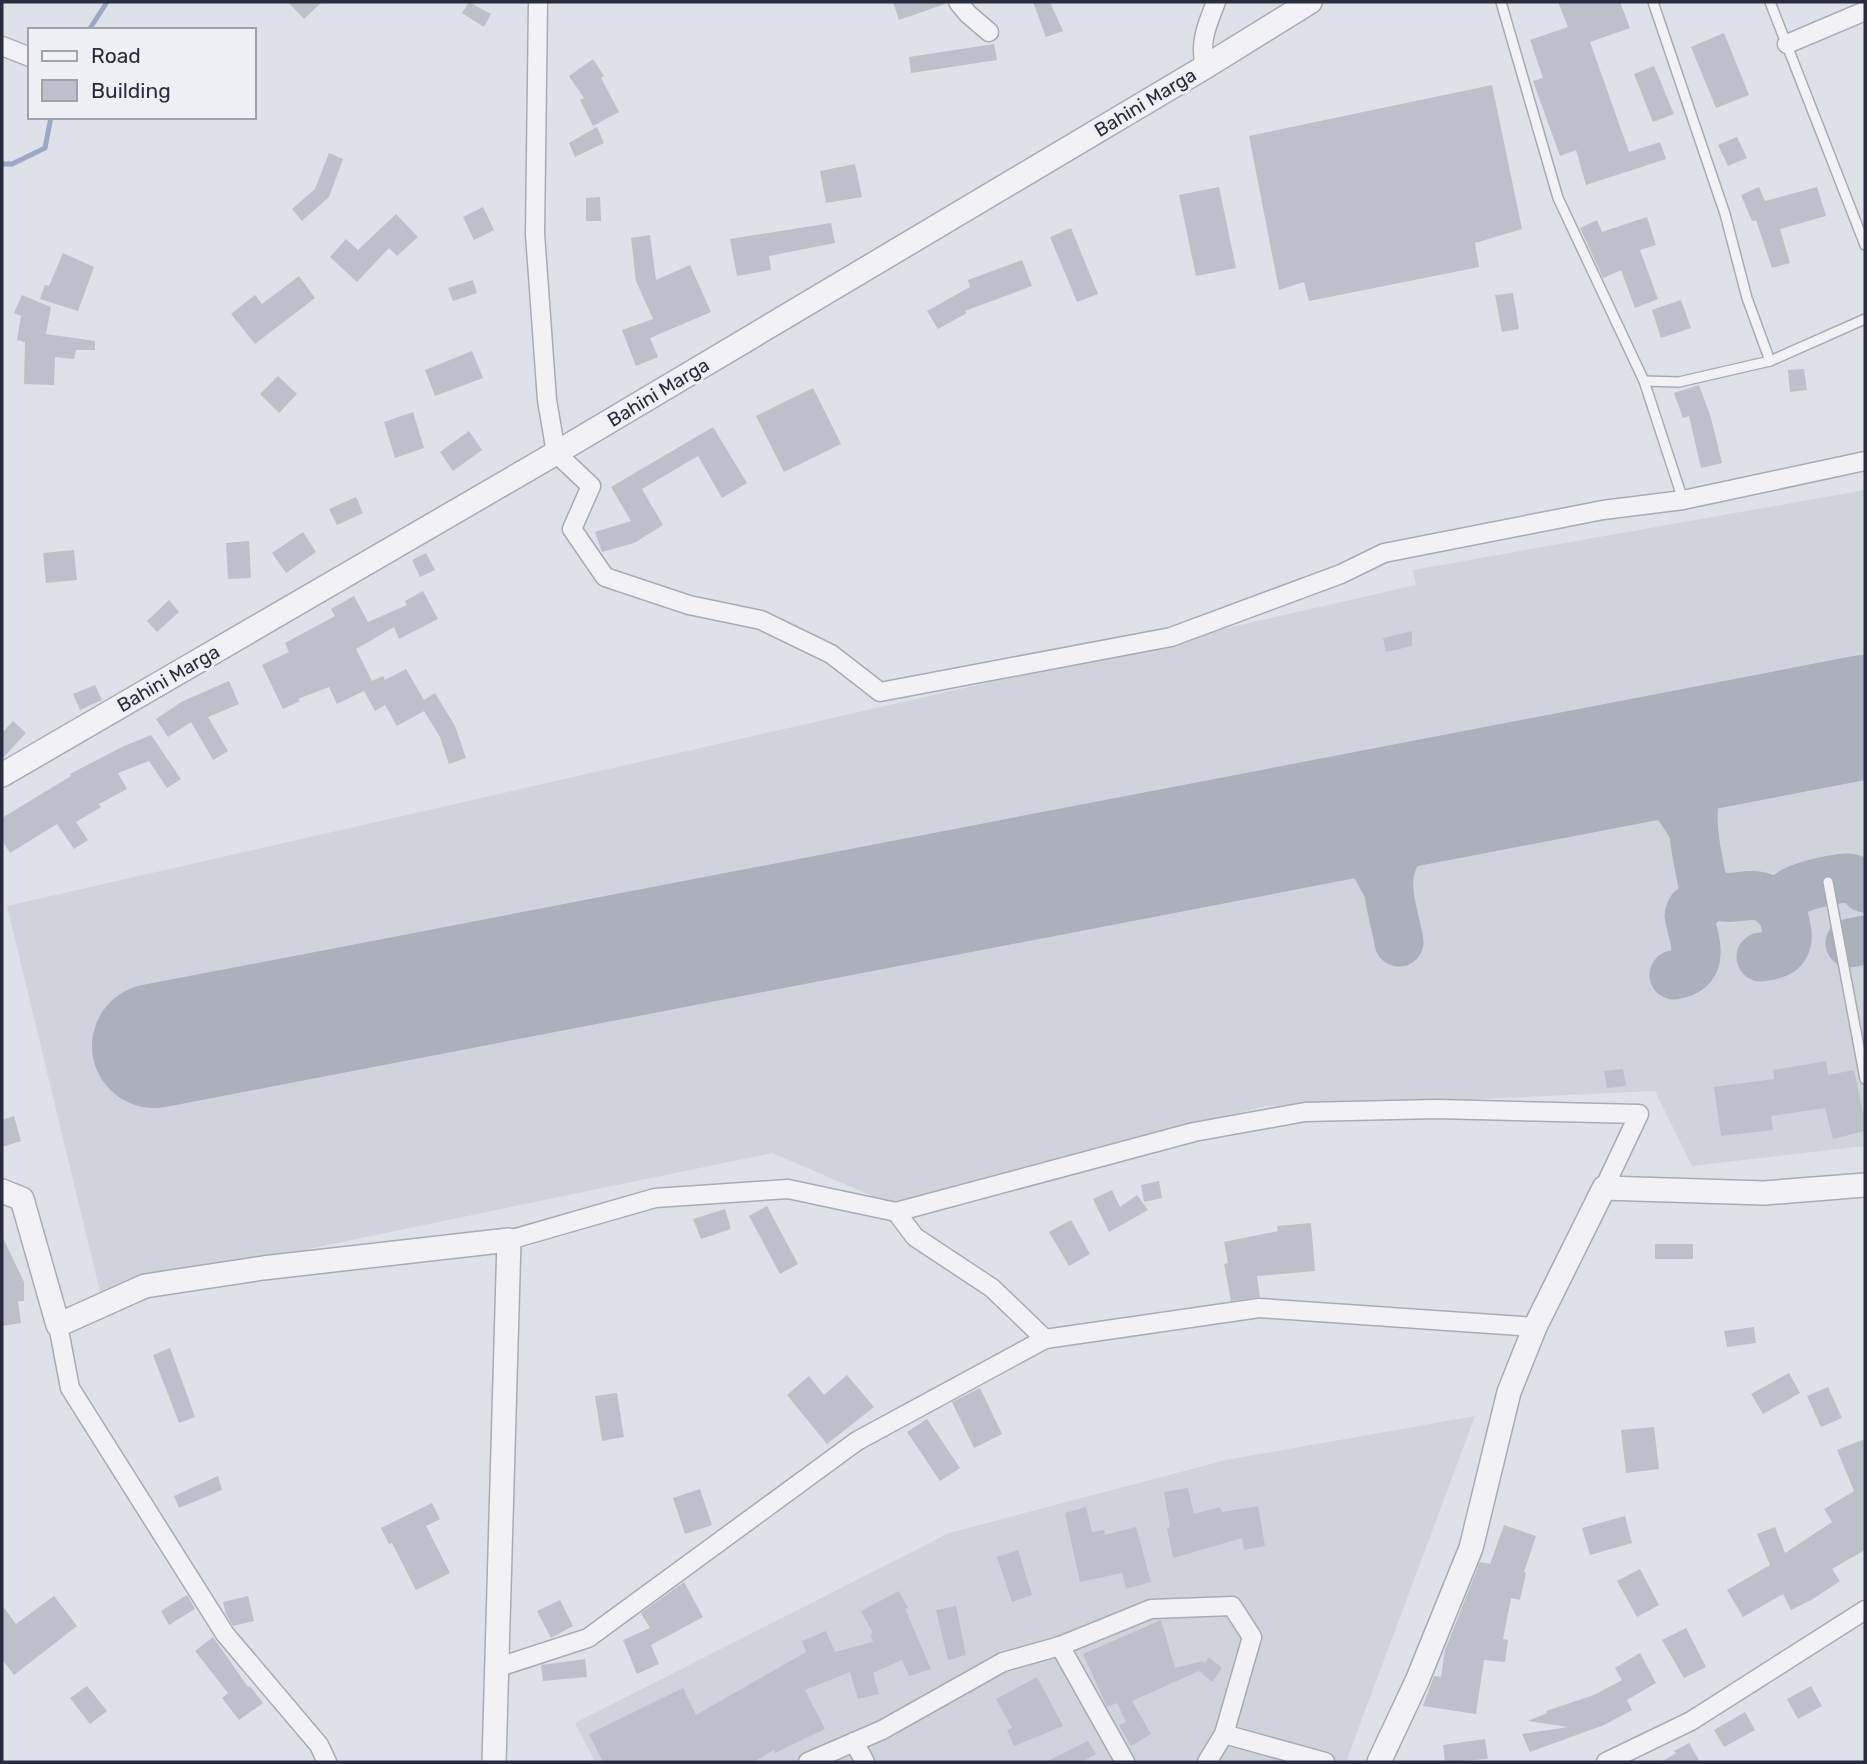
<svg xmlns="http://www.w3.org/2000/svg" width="1867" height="1764" font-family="Rubik,sans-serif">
  <rect width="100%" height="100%" fill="#dfe1e8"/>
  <g fill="#d1d3dc">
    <path d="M1865,490V1146L1692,1166L1655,1091L1350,1105L1265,1106L893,1205L772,1153L100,1292L7,906L1416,585L1413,570Z"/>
    <path d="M1475,1416L1346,1762H595L575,1723L949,1533L1226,1460Z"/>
  </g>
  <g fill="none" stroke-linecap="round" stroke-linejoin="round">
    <g stroke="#9ca8c6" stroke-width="5">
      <path d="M89,30L107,2"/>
      <path d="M2,164H12L45,148L51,117"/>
    </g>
    <g stroke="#acafbc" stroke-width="49">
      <path d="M1599,768C1652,779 1663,779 1692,827"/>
      <path d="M1309,824L1358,848L1374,863L1389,890"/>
      <path d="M1703,884C1730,917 1753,874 1782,913"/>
      <path d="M1399,942C1396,925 1391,909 1389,893C1384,847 1421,821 1452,796"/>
      <path d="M1850,943L1865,940"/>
      <path d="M1761,957C1770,955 1780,955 1785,946C1793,931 1777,914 1785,898C1791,887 1833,879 1846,878C1854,878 1860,882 1865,888"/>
      <path d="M1674,975C1708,969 1694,941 1689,915L1691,910L1702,903L1705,896C1697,849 1676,790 1721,754C1729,748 1741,744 1750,739"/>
    </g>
    <path stroke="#acafbc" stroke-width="124" d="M154,1046L1865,717"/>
  </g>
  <g fill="#bdbfca">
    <path d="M288,2H322L304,19Z"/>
    <path d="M469,2L491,14L484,27L462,13Z"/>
    <path d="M893,2H944L945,4L899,20Z"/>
    <path d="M1033,2H1050L1063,31L1046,37Z"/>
    <path d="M1558,2H1620L1630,28L1590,42L1629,152L1660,142L1666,159L1586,185L1576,150L1560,156L1533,81L1543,78L1530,40L1568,27Z"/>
    <path d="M1724,33L1749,95L1716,108L1691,47Z"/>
    <path d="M994,44L997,60L911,73L909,57Z"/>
    <path d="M593,59L604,76L601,78L619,112L593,126L580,100L584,98L569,76Z"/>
    <path d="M1654,66L1674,114L1653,122L1634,74Z"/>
    <path d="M1492,85L1522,229L1475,243L1479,267L1309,301L1304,282L1279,290L1249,136Z"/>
    <path d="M597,127L604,143L575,157L569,143Z"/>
    <path d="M1737,137L1747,158L1728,166L1718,145Z"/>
    <path d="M329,153L343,159L329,197L302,221L292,209L315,189Z"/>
    <path d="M855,164L862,197L826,203L820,171Z"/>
    <path d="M1219,187L1236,268L1196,276L1179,195Z"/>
    <path d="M1759,187L1765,201L1817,187L1826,216L1780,229L1790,263L1772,268L1756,220L1752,221L1741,195Z"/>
    <path d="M600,197L601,221H586V198Z"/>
    <path d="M483,207L494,230L474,240L463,217Z"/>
    <path d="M396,214L418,237L397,256L389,248L357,282L330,257L346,239L358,250Z"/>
    <path d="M1647,217L1656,245L1640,250L1658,299L1635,308L1621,270L1603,278L1580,228L1597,220L1602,232Z"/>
    <path d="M831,223L835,243L769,256L771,270L737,276L730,239Z"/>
    <path d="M1071,228L1098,294L1077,302L1050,237Z"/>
    <path d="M650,235L656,280L690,265L711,312L650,338L658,357L636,366L622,330L653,319L636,281L631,238Z"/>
    <path d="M63,253L94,267L78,311L40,299L45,285L49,286Z"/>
    <path d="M1022,260L1032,286L965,311L967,313L938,329L927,311L970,287L968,280Z"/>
    <path d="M299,276L315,298L255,344L231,314L255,295L262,304Z"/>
    <path d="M473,280L477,293L453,301L448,288Z"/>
    <path d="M1513,293L1519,329L1502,332L1495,295Z"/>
    <path d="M22,295L51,307L46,334L95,341V350H76L74,359L55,357L54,385L24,384L25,342L17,340L21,316L14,313Z"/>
    <path d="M1681,300L1691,328L1661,338L1652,310Z"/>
    <path d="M472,351L483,378L435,396L425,370Z"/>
    <path d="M1804,369L1807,390L1790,392L1788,370Z"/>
    <path d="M278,376L297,394L279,413L260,394Z"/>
    <path d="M1699,385L1711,418L1722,463L1701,468L1689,416L1683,418L1674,393Z"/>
    <path d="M813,388L841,444L784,472L756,416Z"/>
    <path d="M413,412L424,448L395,458L384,422Z"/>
    <path d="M713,427L747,483L722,498L698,456L642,489L663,525L634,543L602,552L595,532L631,521L611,487Z"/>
    <path d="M469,431L482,450L453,471L440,452Z"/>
    <path d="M356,497L363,513L337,525L329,509Z"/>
    <path d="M303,532L316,552L286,573L272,553Z"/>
    <path d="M249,541L251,578L228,579L226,543Z"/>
    <path d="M74,550L77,580L46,583L43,553Z"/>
    <path d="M426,553L435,570L420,577L412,560Z"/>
    <path d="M423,591L438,619L399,639L394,627L356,649L372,681L383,676L385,680L406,669L424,700L435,693L455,726L466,758L449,764L440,737L424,711L397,726L385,705L375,711L364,691L337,704L329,687L298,699L300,701L283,709L262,665L289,652L285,643L335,616L331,609L354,596L368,622L407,605L405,601Z"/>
    <path d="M169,600L179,612L157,632L147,621Z"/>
    <path d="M1412,631V646L1386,652L1383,638Z"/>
    <path d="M229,681L239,704L208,717L228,751L213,760L191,722L168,737L156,719L183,701Z"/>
    <path d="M95,685L102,700L80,710L73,694Z"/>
    <path d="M13,721L26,733L2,759V733Z"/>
    <path d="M151,735L181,779L167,788L149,761L118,773L127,789L99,804L101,807L76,822L88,840L74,849L57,824L10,853L2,840V818L71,776L70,774L122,747Z"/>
    <path d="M1826,1061L1828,1075L1854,1070L1863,1112L1865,1111V1131L1833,1139L1825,1108L1771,1116L1773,1130L1721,1136L1714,1087L1774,1079L1773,1070Z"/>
    <path d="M1623,1069L1626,1086L1607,1088L1604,1071Z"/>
    <path d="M14,1116L21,1141L2,1147V1120Z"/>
    <path d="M1159,1181L1162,1198L1144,1202L1141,1185Z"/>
    <path d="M1112,1190L1120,1207L1137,1195L1148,1210L1109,1232L1093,1199Z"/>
    <path d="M767,1206L798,1264L780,1274L749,1216Z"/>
    <path d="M725,1209L731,1229L701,1239L693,1219Z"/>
    <path d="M1071,1220L1090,1254L1069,1266L1049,1232Z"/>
    <path d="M1311,1223L1315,1271L1257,1276L1260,1297L1231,1301L1224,1264L1228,1263L1224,1242L1278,1231L1277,1226Z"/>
    <path d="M2,1236L24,1282V1301H18L21,1323L2,1326Z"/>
    <rect x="1655" y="1244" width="38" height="15"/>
    <path d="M1754,1327L1756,1343L1727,1347L1724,1331Z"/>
    <path d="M170,1348L195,1417L179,1423L153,1355Z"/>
    <path d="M1789,1373L1800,1393L1763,1414L1751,1394Z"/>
    <path d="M847,1375L874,1407L827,1444L787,1395L809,1376L824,1395Z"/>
    <path d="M1828,1387L1842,1418L1821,1427L1807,1396Z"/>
    <path d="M980,1388L1002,1434L974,1448L952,1402Z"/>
    <path d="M617,1393L624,1437L602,1441L595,1396Z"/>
    <path d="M927,1419L960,1468L940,1481L907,1432Z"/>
    <path d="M1654,1427L1659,1469L1626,1473L1621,1430Z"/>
    <path d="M1865,1439V1550L1832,1569L1840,1581L1813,1599L1791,1610L1783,1594L1743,1617L1727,1590L1770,1565L1757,1534L1775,1527L1785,1553L1832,1522L1824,1509L1854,1491L1837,1450Z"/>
    <path d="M218,1476L222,1490L179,1508L174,1496Z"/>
    <path d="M1188,1488L1194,1514L1220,1507L1222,1512L1258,1506L1265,1546L1244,1550L1242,1538L1173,1558L1167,1528L1170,1527L1164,1492Z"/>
    <path d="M700,1489L712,1525L685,1534L673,1498Z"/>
    <path d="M432,1503L440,1519L426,1526L450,1573L416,1590L392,1543L389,1544L381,1528Z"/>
    <path d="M1086,1507L1092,1532L1104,1530L1105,1535L1136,1527L1151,1582L1126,1589L1122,1573L1080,1582L1065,1513Z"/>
    <path d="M1625,1516L1632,1543L1590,1555L1582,1528Z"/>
    <path d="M1504,1525L1536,1536L1524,1572L1526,1573L1520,1600L1511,1598L1503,1639L1508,1640L1505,1662L1484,1660L1476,1714L1423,1706L1434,1676L1441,1677L1445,1650L1480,1562L1490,1564Z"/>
    <path d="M1018,1550L1032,1595L1012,1602L997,1557Z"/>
    <path d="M1640,1569L1659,1605L1637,1617L1617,1581Z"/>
    <path d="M684,1582L703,1617L651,1645L659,1664L637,1674L623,1640L650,1628L641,1613Z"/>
    <path d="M899,1591L908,1608L905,1609L931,1669L909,1676L902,1660L873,1673L879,1694L858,1699L850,1672L805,1690L825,1729L775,1753L774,1750L753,1762H603L589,1734L683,1688L696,1715L806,1652L802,1641L826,1631L835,1652L873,1642L870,1634L873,1633L861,1611Z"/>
    <path d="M187,1595L195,1609L169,1625L161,1611Z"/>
    <path d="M54,1596L77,1626L14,1675L2,1659V1605L16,1624Z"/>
    <path d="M248,1596L254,1621L233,1626L226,1614L223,1602Z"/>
    <path d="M560,1600L573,1626L551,1638L537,1611Z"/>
    <path d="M956,1606L966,1655L948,1660L936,1610Z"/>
    <path d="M1161,1620L1175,1668L1203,1661L1204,1664L1209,1657L1222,1668L1212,1682L1199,1671L1132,1701L1151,1734L1131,1746L1119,1725L1126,1722L1117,1703L1107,1707L1083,1654Z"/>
    <path d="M1686,1628L1706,1667L1684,1678L1662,1640Z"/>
    <path d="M213,1637L248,1687L250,1686L263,1703L239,1720L222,1698L228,1693L195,1651Z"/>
    <path d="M1640,1653L1656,1683L1627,1700L1632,1710L1604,1725L1530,1752L1522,1734L1568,1727L1528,1721L1547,1713L1546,1711L1594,1695L1622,1680L1615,1668Z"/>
    <path d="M585,1659L587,1677L543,1681L541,1665Z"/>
    <path d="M1037,1677L1063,1726L1014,1746L1007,1730L1012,1728L996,1699Z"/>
    <path d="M87,1686L107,1711L90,1724L70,1698Z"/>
    <path d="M1811,1686L1822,1706L1798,1719L1787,1699Z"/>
    <path d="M1745,1712L1755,1730L1724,1747L1714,1730Z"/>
    <path d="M1485,1739L1488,1759L1445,1762L1443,1745Z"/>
    <path d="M1088,1741L1096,1754L1082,1762H1046Z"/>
    <path d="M1689,1743L1700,1762H1661L1676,1753L1674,1751Z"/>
  </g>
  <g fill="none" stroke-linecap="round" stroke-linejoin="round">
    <defs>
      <g id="service">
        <path d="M1501,2L1558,198L1644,381L1683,500"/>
        <path d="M1653,2L1725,214L1747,298L1770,361"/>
        <path d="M1770,2L1865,245"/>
        <path d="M1644,381L1679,382L1770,361L1865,319"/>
        <path d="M1828,882L1865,1079"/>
      </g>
      <g id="minor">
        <path d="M538,2L535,234L547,400L556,453L591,486L572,529L605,577L689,605L761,620L831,654L880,692L1171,637L1341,574L1384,553L1603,510L1683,500L1865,461"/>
        <path d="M958,2L968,14L989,32"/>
        <path d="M1787,44L1865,11"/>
        <path d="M2,46L30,57"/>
        <path d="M1205,67C1199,42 1207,25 1216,2"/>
        <path d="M896,1212L915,1237L992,1288L1045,1339"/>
        <path d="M509,1240L655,1198L788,1189L896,1212L1194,1132L1305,1112L1437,1109L1639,1114L1604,1188"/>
        <path d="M58,1325L70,1388L225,1634L319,1745L327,1762"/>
        <path d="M1060,1646L1125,1762"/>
        <path d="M496,1668L588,1638L857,1441L1045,1339L1259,1308L1535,1327"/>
        <path d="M854,1742L865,1762"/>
        <path d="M808,1762L882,1730L1003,1662L1060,1646L1151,1609L1232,1606L1252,1637L1224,1734"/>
        <path d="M1207,1762L1224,1734L1325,1762"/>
        <path d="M1606,1762L1691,1721L1865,1610"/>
      </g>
      <g id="tertiary">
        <path d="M2,775L556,453L1205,67L1310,2"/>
        <path d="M2,1191L22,1199L58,1325L145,1286L263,1268L509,1240L494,1762"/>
        <path d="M1379,1762L1417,1681L1471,1548L1509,1392L1535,1327L1604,1188L1764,1193L1865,1185"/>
      </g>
    </defs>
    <use href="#service" stroke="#a8abb5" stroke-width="12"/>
    <use href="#minor" stroke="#a8abb5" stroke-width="21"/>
    <use href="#tertiary" stroke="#a8abb5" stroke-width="26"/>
    <use href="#service" stroke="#f2f2f6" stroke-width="9"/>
    <use href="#minor" stroke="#f2f2f6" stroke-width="18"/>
    <use href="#tertiary" stroke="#f2f2f6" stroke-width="23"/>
  </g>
  <g text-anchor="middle" stroke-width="6" stroke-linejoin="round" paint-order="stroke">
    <g font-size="19" fill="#292c3e" stroke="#eef0f5">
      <text transform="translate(1145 102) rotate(-31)" y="7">Bahini Marga</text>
      <text transform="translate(658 392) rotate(-31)" y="7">Bahini Marga</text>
      <text transform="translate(168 678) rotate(-30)" y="7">Bahini Marga</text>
    </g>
  </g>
  <rect width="1867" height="1764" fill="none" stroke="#292c3e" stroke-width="7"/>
  <rect x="28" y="28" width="228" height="91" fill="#eef0f5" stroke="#9fa2ac" stroke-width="2"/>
  <rect x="42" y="51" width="35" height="10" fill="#f2f2f6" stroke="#9fa2ac" stroke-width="2"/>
  <text x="91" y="63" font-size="21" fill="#292c3e">Road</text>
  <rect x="42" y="80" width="35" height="21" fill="#bdbfca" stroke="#9fa2ac" stroke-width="2"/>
  <text x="91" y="98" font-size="21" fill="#292c3e">Building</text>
</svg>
